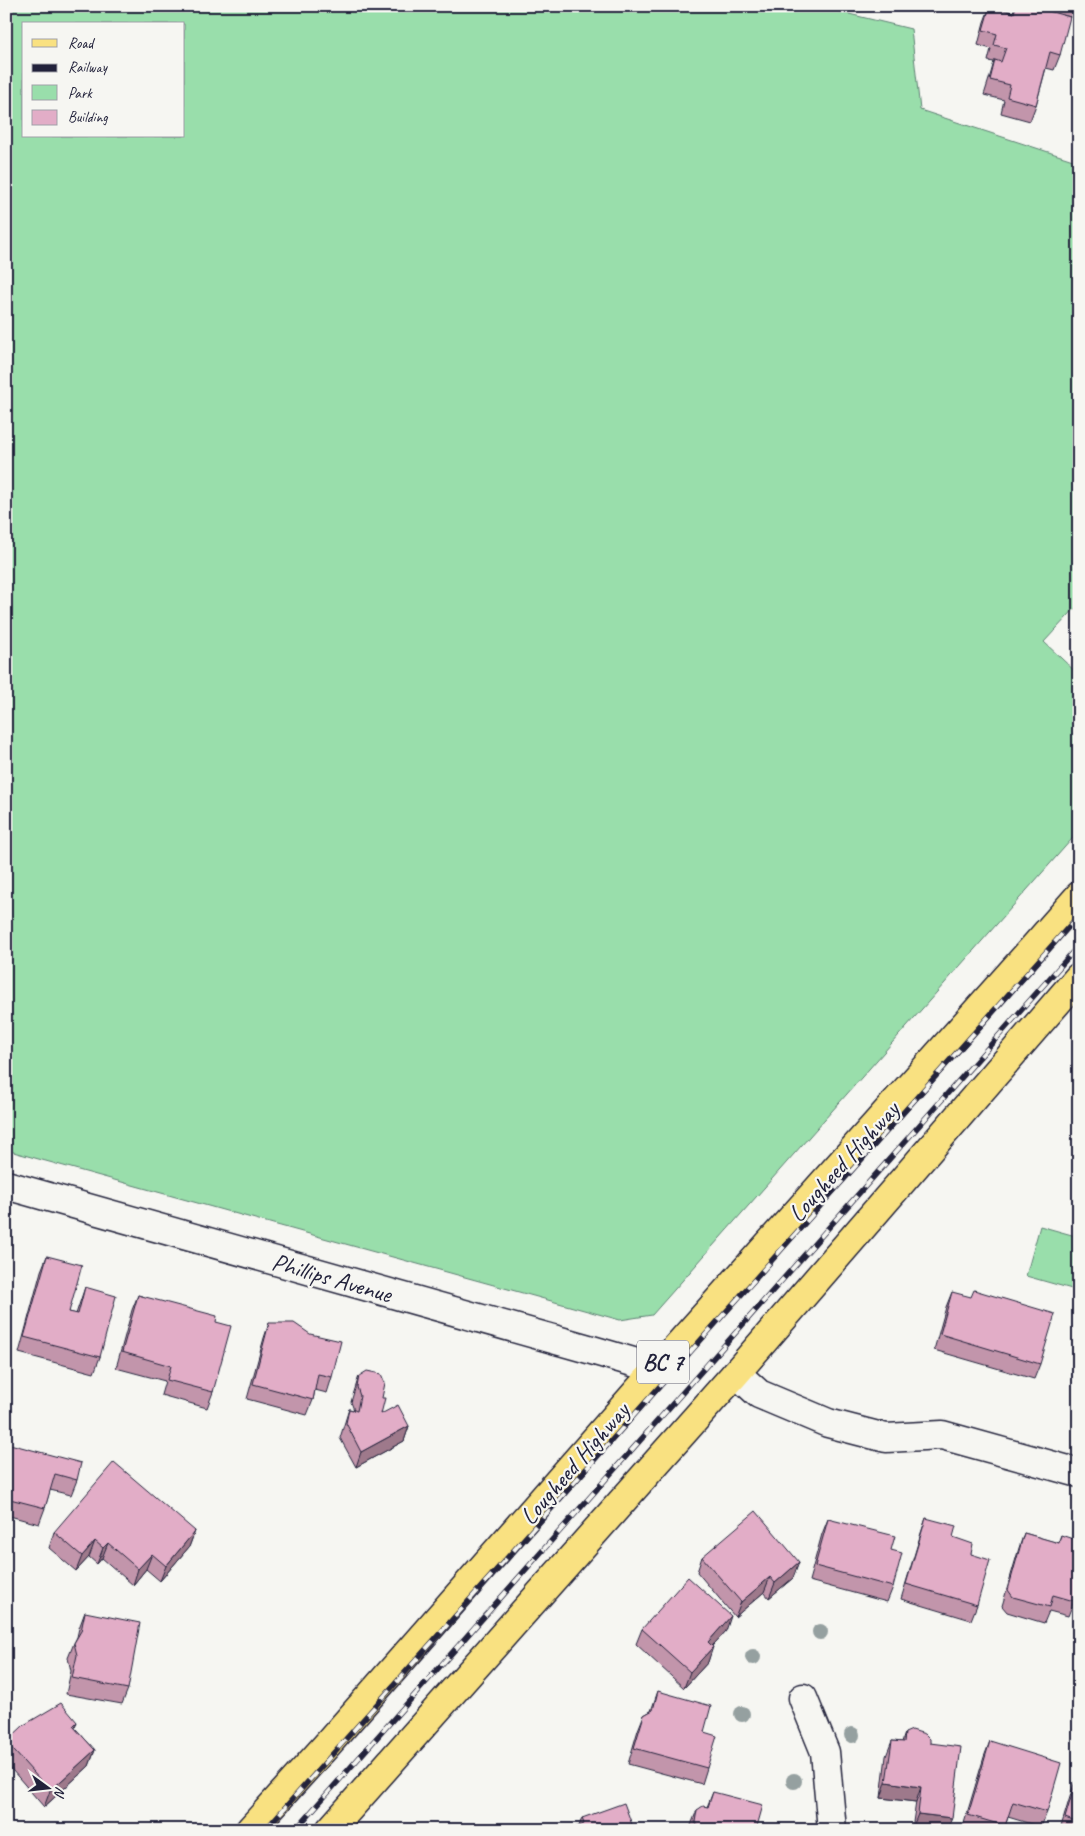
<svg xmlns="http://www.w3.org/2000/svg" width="1085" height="1836" font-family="Caveat,sans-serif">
  <rect width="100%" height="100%" fill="#f6f6f2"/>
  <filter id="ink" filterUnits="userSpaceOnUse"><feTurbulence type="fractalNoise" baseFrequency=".02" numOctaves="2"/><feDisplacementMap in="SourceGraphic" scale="10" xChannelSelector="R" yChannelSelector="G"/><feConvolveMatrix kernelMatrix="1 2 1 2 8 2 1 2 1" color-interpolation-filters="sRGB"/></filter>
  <g filter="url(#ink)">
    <g fill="#99deab" stroke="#5e8073" fill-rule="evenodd">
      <path d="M6,6H816L911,29L920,110L1079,162V604L1044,642L1079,675V831L652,1315L620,1320L6,1150ZM24,24H184V136H24Z"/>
      <path d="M1040,1226L1079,1237V1291L1026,1276Z"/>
    </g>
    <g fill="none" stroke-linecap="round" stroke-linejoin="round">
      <defs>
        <g id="street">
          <path d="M736,1373L759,1394L828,1423L886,1438L942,1435L1079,1473"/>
          <path d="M803,1698L825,1752L832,1830"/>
        </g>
        <path id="secondary" d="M6,1185L585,1348L657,1369"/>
        <g id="primary">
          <path d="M250,1830L326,1746L657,1369L1034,947L1079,896"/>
          <path d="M330,1830L736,1373L1079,977"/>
        </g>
      </defs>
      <use href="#street" stroke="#22223b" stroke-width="31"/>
      <use href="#secondary" stroke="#22223b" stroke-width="31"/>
      <use href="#primary" stroke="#22223b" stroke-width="31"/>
      <use href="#street" stroke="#f6f6f2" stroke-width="28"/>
      <use href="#secondary" stroke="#f6f6f2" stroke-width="28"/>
      <use href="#primary" stroke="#f9e181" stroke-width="28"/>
      <defs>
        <g id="rail">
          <path d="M265,1830L1079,915"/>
          <path d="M295,1830L1079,945"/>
        </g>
      </defs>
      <use href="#rail" stroke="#22223b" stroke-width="5.5"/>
      <use href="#rail" stroke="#f6f6f2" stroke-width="4" stroke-dasharray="11" stroke-linecap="butt"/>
    </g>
    <g fill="#95a0a0">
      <circle cx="820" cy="1632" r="8"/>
      <circle cx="753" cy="1657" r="8"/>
      <circle cx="742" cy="1714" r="8"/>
      <circle cx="852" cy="1735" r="8"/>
      <circle cx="794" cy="1781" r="8"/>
    </g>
    <g fill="#c295ab" stroke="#22223b">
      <path d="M990,6L1013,12L1015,6H1079L1074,18L1056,13L1060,55L1054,70L1046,68L1036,105L1030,121L1001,113L1004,100L984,95L990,76L994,62L988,61L991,49L978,45L984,22Z"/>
      <path d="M47,1256L69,1312L76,1314L85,1287L100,1357L94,1373L19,1353L41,1271Z"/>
      <path d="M952,1292L1040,1364L1034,1379L934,1350L946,1307Z"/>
      <path d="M138,1295L216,1322L213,1392L207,1408L161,1395L165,1381L116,1368L132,1310Z"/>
      <path d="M269,1323L332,1377L327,1393L315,1390L313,1400L307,1415L247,1399L264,1338Z"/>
      <path d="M359,1376L382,1398L381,1414L409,1426L404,1441L356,1467L340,1438L344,1425L349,1409L354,1410L351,1402L354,1392Z"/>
      <path d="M6,1443L77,1480L71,1495L50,1490L45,1508L39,1524L6,1515Z"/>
      <path d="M926,1518L953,1537L971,1554L977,1605L971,1620L901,1599L921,1533Z"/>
      <path d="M828,1519L891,1550L893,1587L887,1602L809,1581L822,1534Z"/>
      <path d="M195,1531L189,1547L160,1581L146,1569L133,1585L102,1558L97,1564L89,1557L76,1571L49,1548L54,1532Z"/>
      <path d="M1024,1533L1058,1543L1061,1535L1074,1601L1068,1616L1049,1611L1044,1623L1007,1612L1002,1606L1019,1548Z"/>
      <path d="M702,1557L799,1562L793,1578L769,1598L764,1592L735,1617L697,1572Z"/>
      <path d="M1079,1611V1635L1072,1633Z"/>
      <path d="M85,1612L128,1689L122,1704L66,1694L71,1671L68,1658L74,1643L77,1637L79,1628Z"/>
      <path d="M642,1629L726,1631L712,1646L708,1662L684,1688L636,1644Z"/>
      <path d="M658,1691L707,1768L702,1784L628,1764L638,1730L644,1715L651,1711Z"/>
      <path d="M77,1722L75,1728L95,1750L89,1766L44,1807L6,1763V1742Z"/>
      <path d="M905,1733L930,1743L947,1830L912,1829L916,1802L881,1798L886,1756L892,1741L902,1742Z"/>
      <path d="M990,1741L1047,1812L1041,1827L1008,1817L1004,1830H962L984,1757Z"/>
      <path d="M1079,1771V1830H1060L1073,1787Z"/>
      <path d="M713,1792L756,1830H691V1825L697,1810L707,1807Z"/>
      <path d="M582,1818L634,1830L579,1826Z"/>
    </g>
    <g fill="#9e798b" stroke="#22223b">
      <path d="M409,1426L404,1441L356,1467L361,1452Z"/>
      <path d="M195,1531L189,1547L160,1581L166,1566Z"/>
      <path d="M95,1541L89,1557L76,1571L82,1556Z"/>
      <path d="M108,1543L102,1558L97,1564L103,1548Z"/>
      <path d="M152,1554L146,1569L133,1585L138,1569Z"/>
      <path d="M799,1562L793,1578L769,1598L775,1583Z"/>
      <path d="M770,1577L764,1592L735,1617L741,1602Z"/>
      <path d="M731,1616L726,1631L702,1657L708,1642Z"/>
      <path d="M713,1647L708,1662L684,1688L690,1672Z"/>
      <path d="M95,1750L89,1766L44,1807L50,1791Z"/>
      <path d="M886,1782L921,1787L916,1802L881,1798Z"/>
      <path d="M918,1814L952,1818L947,1830L912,1829Z"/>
    </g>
    <g fill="#e2adc7" stroke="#22223b">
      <path d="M990,6L1014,13L1016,6H1030L1070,17L1060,55L1050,52L1036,105L1007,97L1010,85L990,80L995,60L1001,62L1006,48L994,45L997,34L983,30Z"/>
      <path d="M47,1256L82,1265L69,1312L78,1314L85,1287L116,1296L100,1357L24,1337Z"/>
      <path d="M974,1290L1055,1314L1040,1364L940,1334L952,1292L971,1297Z"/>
      <path d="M138,1295L217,1316L216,1322L231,1326L213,1392L167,1380L171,1366L122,1352Z"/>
      <path d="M269,1323H294L310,1334L341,1341L332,1377L318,1374L313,1400L253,1384Z"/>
      <path d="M367,1371L381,1374L385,1383L382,1398H385L381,1414L398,1405L409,1426L361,1452L346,1423L349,1409L357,1411L360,1396L357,1387L359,1376Z"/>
      <path d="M6,1443L81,1463L77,1480L55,1474L45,1508L6,1498Z"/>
      <path d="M114,1462L195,1531L166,1566L152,1554L138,1569L108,1543L103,1548L95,1541L82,1556L54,1532Z"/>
      <path d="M756,1511L799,1562L775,1583L770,1577L741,1602L702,1557Z"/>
      <path d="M926,1518L956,1526L953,1537L973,1544L971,1554L990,1560L977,1605L906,1584Z"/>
      <path d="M828,1519L895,1536L891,1550L902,1553L893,1587L815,1566Z"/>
      <path d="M1024,1533L1059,1543L1061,1535L1079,1541V1583L1074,1601L1053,1595L1050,1607L1013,1597L1008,1590Z"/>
      <path d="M688,1577L731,1616L708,1642L713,1647L690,1672L642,1629Z"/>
      <path d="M85,1612L140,1623L128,1689L72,1678L77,1655L74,1643L81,1631Z"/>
      <path d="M658,1691L711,1706L704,1732L717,1736L707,1768L634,1748L644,1715L653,1710Z"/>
      <path d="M61,1703L77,1722L73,1726L95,1750L50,1791L6,1742L24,1725Z"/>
      <path d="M912,1730L925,1734L930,1739V1743L961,1747L952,1818L918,1814L921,1787L886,1782L892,1741L904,1742L905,1733Z"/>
      <path d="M990,1741L1061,1763L1047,1812L1013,1802L1005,1826L968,1815Z"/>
      <path d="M1079,1771V1823L1065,1818Z"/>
      <path d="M713,1792L763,1805L756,1830H705L699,1828L695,1822L697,1810L703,1806L708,1807Z"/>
      <path d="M624,1803L634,1830H568L584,1824L582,1818Z"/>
    </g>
  </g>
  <g text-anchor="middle" stroke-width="4.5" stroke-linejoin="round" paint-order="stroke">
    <rect fill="#f6f6f2" stroke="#626272" stroke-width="1" x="637" y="1340.5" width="52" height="43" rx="4"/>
    <g font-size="24" font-weight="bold" fill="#22223b">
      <text x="663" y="1370">BC 7</text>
    </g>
    <g font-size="25" fill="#22223b" stroke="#f6f6f2">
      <text transform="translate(843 1161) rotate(-48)" y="9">Lougheed Highway</text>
      <text transform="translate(332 1277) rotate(16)" y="9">Phillips Avenue</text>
      <text transform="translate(574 1463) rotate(-49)" y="9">Lougheed Highway</text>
    </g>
  </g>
  <rect width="1085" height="1836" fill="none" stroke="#f6f6f2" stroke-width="25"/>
  <rect x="12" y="12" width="1060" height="1811" fill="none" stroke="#22223b" stroke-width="2" filter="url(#ink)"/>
  <rect x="22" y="22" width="162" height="115" fill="#f6f6f2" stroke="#a1a1a9"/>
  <rect x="32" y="39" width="25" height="8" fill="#f9e181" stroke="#a1a1a9"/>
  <text x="68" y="48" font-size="15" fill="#22223b">Road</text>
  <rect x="32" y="64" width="25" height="8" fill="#22223b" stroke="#a1a1a9"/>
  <text x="68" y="72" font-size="15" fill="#22223b">Railway</text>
  <rect x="32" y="85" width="25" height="15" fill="#99deab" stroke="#a1a1a9"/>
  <text x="68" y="98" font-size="15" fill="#22223b">Park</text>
  <rect x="32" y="110" width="25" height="15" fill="#e2adc7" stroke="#a1a1a9"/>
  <text x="68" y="122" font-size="15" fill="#22223b">Building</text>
  <g transform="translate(48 1788) rotate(105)" stroke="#f6f6f2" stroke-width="4" paint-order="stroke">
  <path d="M0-4L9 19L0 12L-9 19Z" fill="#22223b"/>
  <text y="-8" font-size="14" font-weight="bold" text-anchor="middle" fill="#22223b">N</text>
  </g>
</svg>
